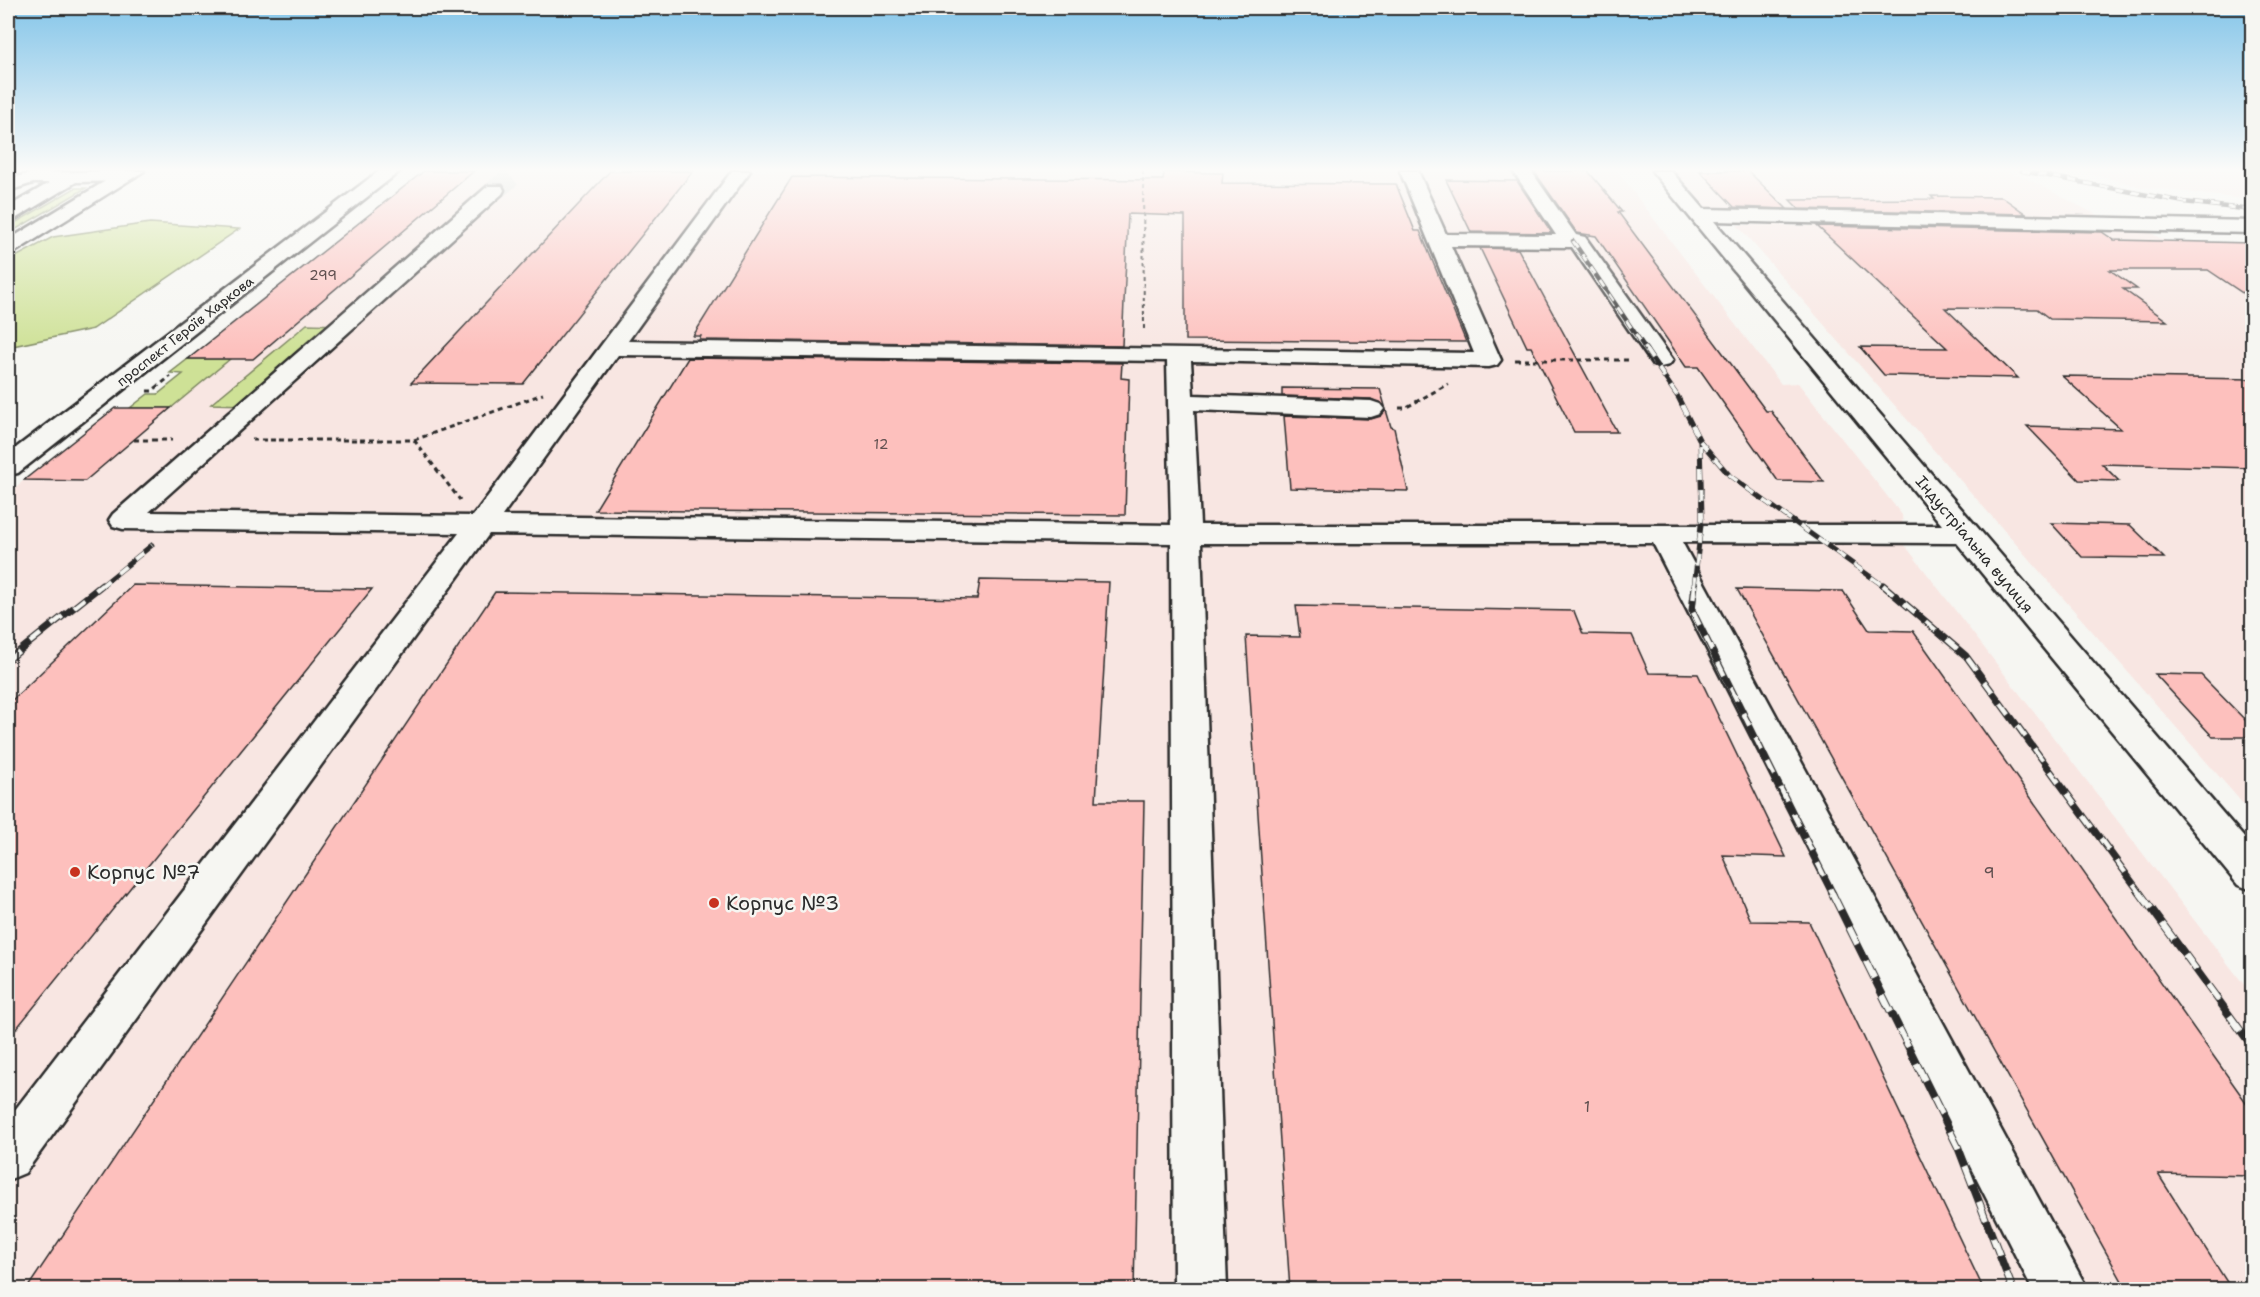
<svg xmlns="http://www.w3.org/2000/svg" width="2260" height="1297" font-family="'Shantell Sans',sans-serif">
  <rect width="100%" height="100%" fill="#f6f6f2"/>
  <filter id="ink" filterUnits="userSpaceOnUse"><feTurbulence type="fractalNoise" baseFrequency=".0167" numOctaves="2"/><feDisplacementMap in="SourceGraphic" scale="12" xChannelSelector="R" yChannelSelector="G"/><feConvolveMatrix kernelMatrix="1 2 1 2 8 2 1 2 1" color-interpolation-filters="sRGB"/></filter>
  <g filter="url(#ink)">
    <g fill="#f8e6e2">
      <path d="M424,171H1617L1781,384L1798,383L1902,515L1904,544L2252,995V1289L8,1290V493L115,408H171L229,360L188,359Z"/>
      <path d="M1661,171H2003L2026,178L2114,224L1698,215Z"/>
      <path d="M2082,171H2252V200L2141,187Z"/>
      <path d="M1737,225L2145,230L2166,241L2252,243V814Z"/>
    </g>
    <g fill="#cee196" stroke="#7c8660" stroke-width="1.5">
      <path d="M75,188H86L8,234V227Z"/>
      <path d="M150,223L239,229L93,329L8,347V261L53,237Z"/>
      <path d="M307,324L340,325L247,405L211,404Z"/>
      <path d="M188,359H230L171,408H130L148,394H158L183,374L170,373Z"/>
    </g>
    <g fill="#fdc0bd" stroke="#2b2b2b" stroke-width="1.5">
      <path d="M424,171H474L253,359H188Z"/>
      <path d="M610,171H693L523,384L411,383Z"/>
      <path d="M1534,171H1588L1622,212H1618L1766,411H1771L1824,482L1778,481L1698,367H1686L1596,236L1577,233Z"/>
      <path d="M1700,171H1748L1787,209L1734,207Z"/>
      <path d="M1164,172L1223,173L1222,183L1396,184L1415,231H1420L1466,342L1185,340V216L1128,214L1122,346L699,340L701,336H693L792,177L1163,180Z"/>
      <path d="M1446,180L1517,181L1552,233L1471,232Z"/>
      <path d="M1931,196L2002,197L2026,214L1799,209L1790,200L1934,199Z"/>
      <path d="M1817,226L2102,232L2114,240L2253,243V300L2208,270H2110L2137,289H2123L2167,321L2050,319L2037,309L1945,308L2018,378L1884,375L1860,347L1947,348Z"/>
      <path d="M1480,248L1518,249L1617,432H1574L1531,347H1527Z"/>
      <path d="M688,358L1122,363L1121,378L1129,379L1125,515L595,510Z"/>
      <path d="M2062,376L2253,379V468L2102,464L2119,481L2079,480L2027,426L2121,429Z"/>
      <path d="M1282,388L1380,389L1385,406L1371,399L1282,396Z"/>
      <path d="M115,408H171L85,481L24,480Z"/>
      <path d="M1386,410L1391,427L1394,428L1408,491L1290,488L1284,416L1371,419L1381,416Z"/>
      <path d="M2051,523L2130,525L2164,558L2082,557Z"/>
      <path d="M980,580L1109,582L1096,801H1144L1134,1290H26L495,592L977,599Z"/>
      <path d="M133,585L372,589L8,1039V704Z"/>
      <path d="M1737,589L1843,591L1869,630L1913,631L2253,1112V1176L2158,1174L2232,1290H2127Z"/>
      <path d="M1296,606L1574,611L1583,634L1632,635L1649,673L1698,674L1786,857L1723,855L1751,921L1809,922L1984,1290H1290L1246,636L1300,637Z"/>
      <path d="M2155,674L2201,675L2253,728V737H2213Z"/>
    </g>
    <g fill="none" stroke-linecap="round" stroke-linejoin="round">
      <path stroke="#cdcdca" stroke-width="21" stroke-dasharray="21 10" stroke-linecap="butt" d="M495,190L518,171"/>
      <defs>
        <g id="minor">
          <path d="M130,171L136,176L127,181L76,182L15,219L8,221V207L49,183H33L8,191V179L32,173Z"/>
          <path d="M379,171H400L18,473L8,475V454Z"/>
          <path d="M732,171H750L628,341L1474,353L1400,171H1418L1446,234L1556,235L1513,171H1531L1576,235L1585,237L1673,360L1669,365L1661,367L1653,365L1572,247L1451,246L1501,360L1497,365L1489,367L1191,361L1193,395L1371,401L1380,404L1384,409L1380,414L1371,417L1194,410L1200,525H1942L1652,171H1671L1704,209L2252,221V233L1714,221L2252,847V890L2238,885L1957,543L1682,542L2088,1290H2033L1653,543H1201L1227,1290H1174L1171,543L489,534L25,1173L8,1180V1119L459,533L123,529L113,526L109,520L113,514L488,186H502L504,190L502,194L149,512L473,516ZM618,355L1167,361L1171,525L502,516Z"/>
        </g>
        <path id="major" d="M122,171H144L15,252L8,254V240Z"/>
      </defs>
      <use href="#minor" stroke="#2b2b2b" stroke-width="5"/>
      <use href="#major" stroke="#2b2b2b" stroke-width="5"/>
      <path stroke="#2b2b2b" stroke-width="2" stroke-dasharray="4 3" stroke-linecap="butt" d="M1143,171L1144,332"/>
      <g stroke="#2b2b2b" stroke-width="3" stroke-dasharray="5 4" stroke-linecap="butt">
        <path d="M1515,360H1630"/>
        <path d="M147,391H152L171,376"/>
        <path d="M1399,408H1405L1448,384"/>
        <path d="M134,440H172"/>
        <path d="M252,440H414L460,500"/>
        <path d="M414,440L543,394"/>
      </g>
      <use href="#minor" fill="#f6f6f2" fill-rule="evenodd"/>
      <use href="#major" fill="#f6f6f2" fill-rule="evenodd"/>
      <defs>
        <g id="rail-far3">
          <path d="M2022,171L2184,202L2252,210"/>
          <path d="M1573,241L1647,351"/>
        </g>
        <g id="rail-far2">
          <path d="M1646,350L1678,397L1700,441L1702,516L1694,587"/>
          <path d="M1700,441L1730,476L1885,587"/>
          <path d="M100,587L152,545"/>
        </g>
        <g id="rail-far1">
          <path d="M1695,585L1692,610L1833,894"/>
          <path d="M1883,585L1966,656L2141,894"/>
          <path d="M8,660L102,585"/>
        </g>
        <g id="rail">
          <path d="M1832,893L1958,1147L2013,1290"/>
          <path d="M2140,893L2252,1046"/>
        </g>
      </defs>
      <use href="#rail-far3" stroke="#2b2b2b" stroke-width="4.5"/>
      <use href="#rail-far2" stroke="#2b2b2b" stroke-width="5"/>
      <use href="#rail-far1" stroke="#2b2b2b" stroke-width="7"/>
      <use href="#rail" stroke="#2b2b2b" stroke-width="8"/>
      <use href="#rail-far3" stroke="#f6f6f2" stroke-width="3" stroke-dasharray="8" stroke-linecap="butt"/>
      <use href="#rail-far2" stroke="#f6f6f2" stroke-width="4" stroke-dasharray="11" stroke-linecap="butt"/>
      <use href="#rail-far1" stroke="#f6f6f2" stroke-width="4.5" stroke-dasharray="14" stroke-linecap="butt"/>
      <use href="#rail" stroke="#f6f6f2" stroke-width="6" stroke-dasharray="19" stroke-linecap="butt"/>
    </g>
  </g>
  <linearGradient id="sky" x2="0" y2="1"><stop stop-color="#84c5e9"/><stop offset="0.48" stop-color="#fbfbf9"/><stop offset="1" stop-color="#fbfbf9" stop-opacity="0"/></linearGradient>
  <rect width="2260" height="353" fill="url(#sky)"/>
  <g fill="#c8321e" stroke="#f6f6f2" stroke-width="2">
    <circle cx="75" cy="872" r="6"/>
    <circle cx="714" cy="903" r="6"/>
  </g>
  <g text-anchor="middle" stroke-width="5" stroke-linejoin="round" paint-order="stroke">
    <g font-size="14" fill="#605050">
      <text x="323" y="280">299</text>
      <text x="881" y="449">12</text>
    </g>
    <g font-size="14" fill="#2b2b2b" stroke="#f6f6f2">
      <text transform="translate(185 331) rotate(-38)" y="5">проспект Героїв Харкова</text>
    </g>
    <g font-size="16" fill="#2b2b2b" stroke="#f6f6f2">
      <text transform="translate(1975 544) rotate(50)" y="6">Індустріальна вулиця</text>
    </g>
    <g font-size="16" fill="#605050">
      <text x="1989" y="878">9</text>
      <text x="1587" y="1112">1</text>
    </g>
    <g font-size="20" fill="#2b2b2b" stroke="#f6f6f2" text-anchor="start">
      <text x="87" y="879">Корпус №7</text>
      <text x="726" y="910">Корпус №3</text>
    </g>
  </g>
  <rect width="2260" height="1297" fill="none" stroke="#f6f6f2" stroke-width="30"/>
  <rect x="15" y="15" width="2230" height="1267" fill="none" stroke="#2b2b2b" stroke-width="2" filter="url(#ink)"/>
</svg>
